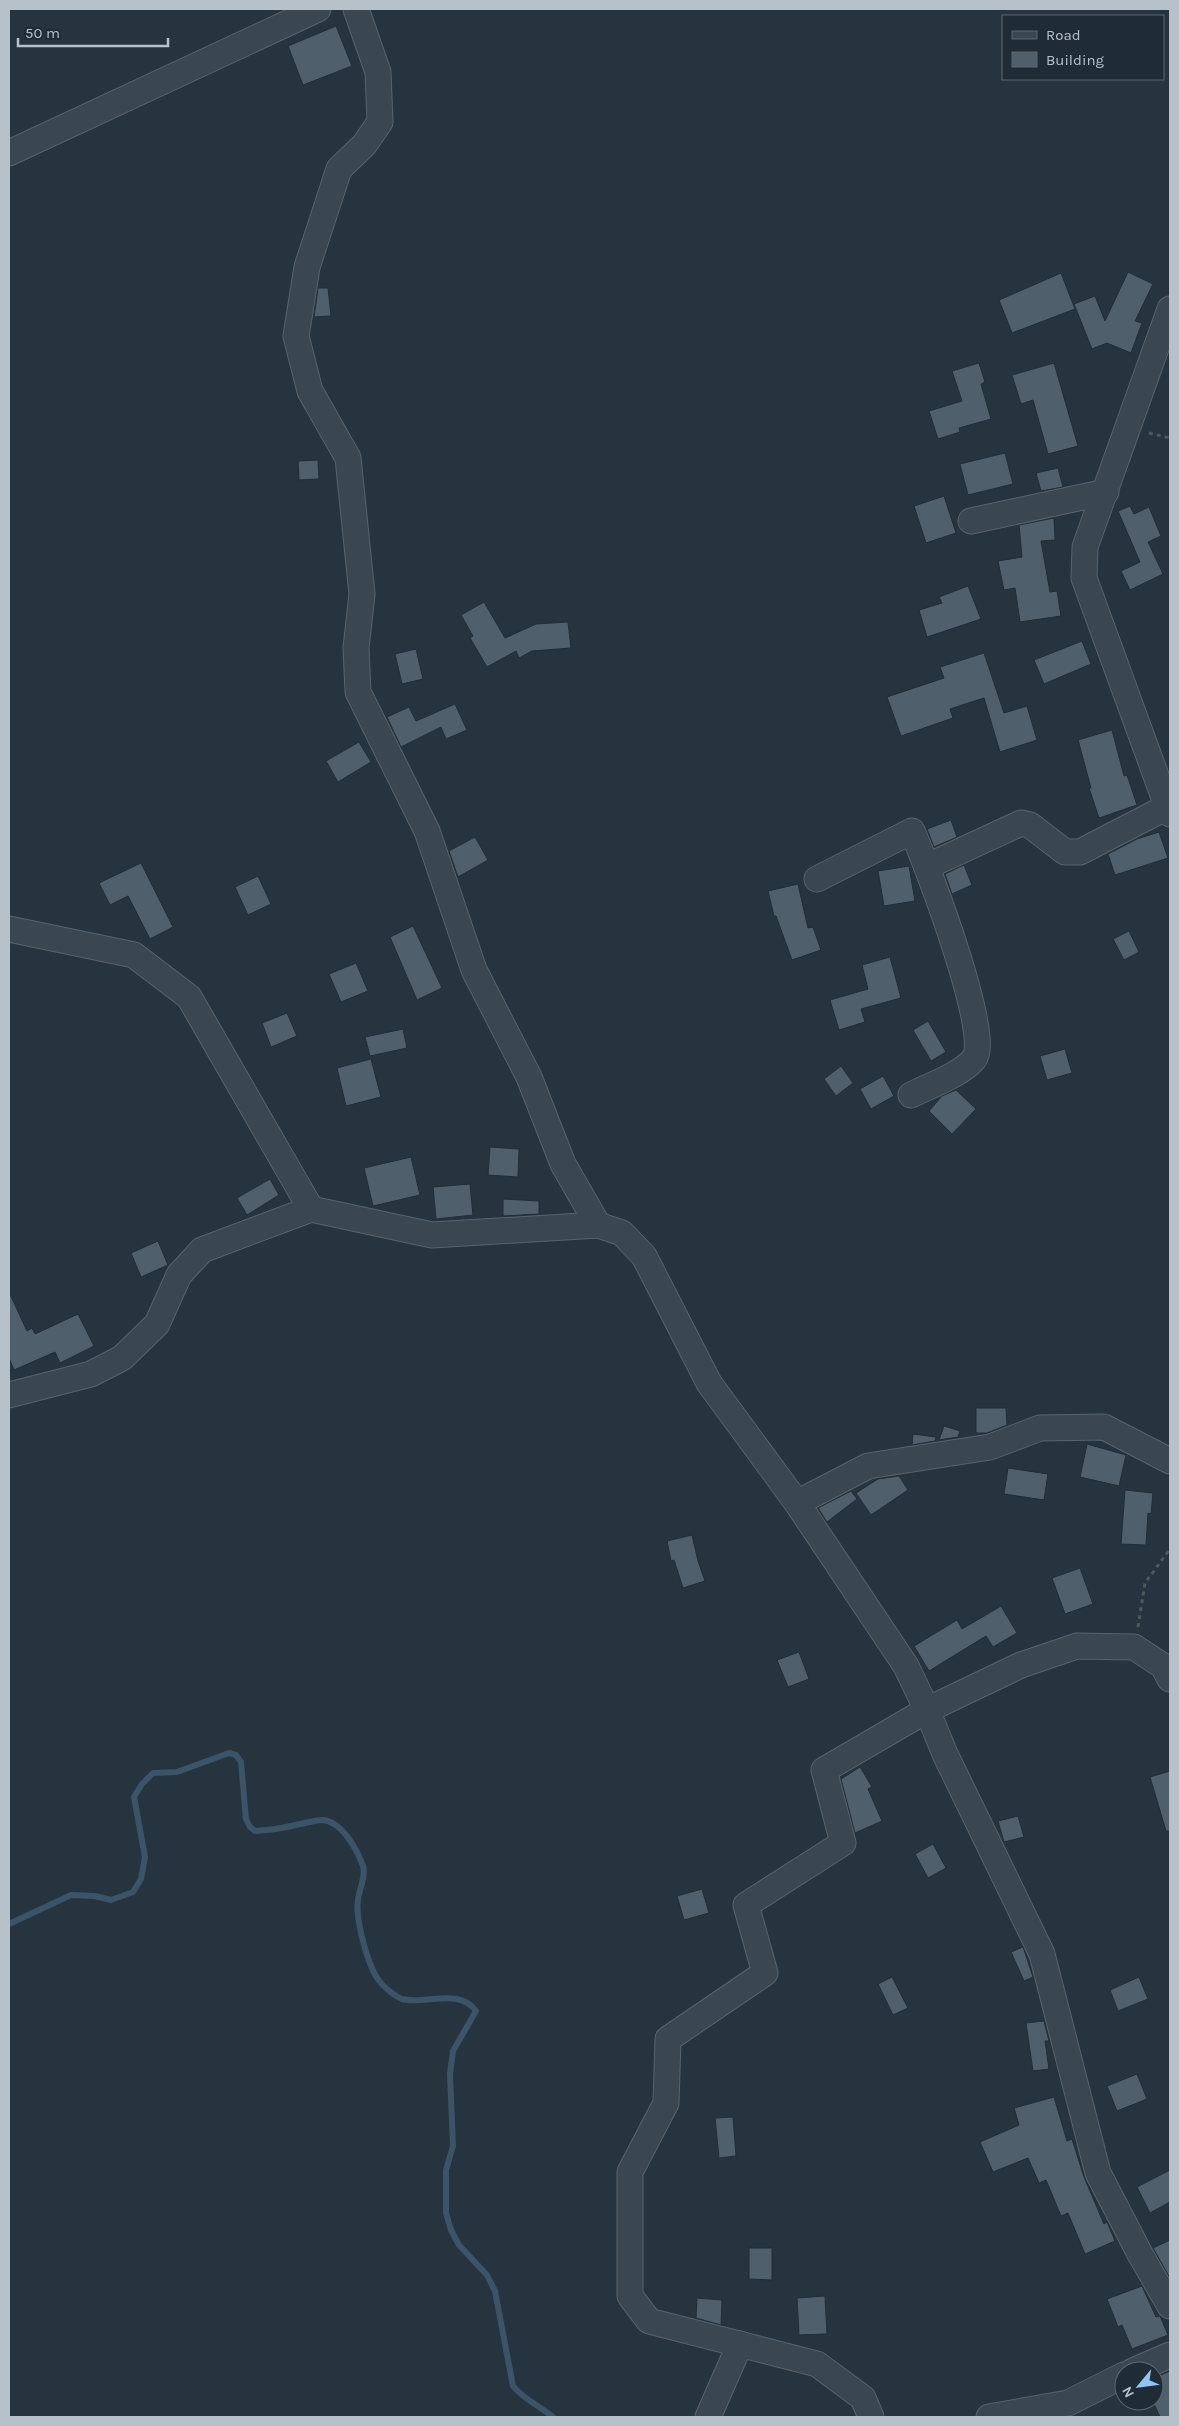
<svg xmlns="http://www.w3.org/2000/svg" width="1179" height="2426" font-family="Karla,sans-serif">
  <rect width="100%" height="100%" fill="#263440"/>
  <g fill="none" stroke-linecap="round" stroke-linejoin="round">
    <path stroke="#3c5468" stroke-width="6" d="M9,1924L71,1895L95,1896L111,1900L133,1892L141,1879L145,1857L134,1797L142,1784L153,1773L177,1772L229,1753L236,1755L241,1762L246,1819L250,1827L255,1831C271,1830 285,1828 300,1824C307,1823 316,1820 323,1820C342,1822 357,1849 363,1866C366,1878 359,1889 358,1900C355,1918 368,1969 381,1983C385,1988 396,1997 402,1999C426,2005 459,1987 476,2011L453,2051L450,2074L453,2146L446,2170V2213L451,2230L459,2245L487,2275L495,2291L513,2386C523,2399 540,2406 553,2417"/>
  </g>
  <g fill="#4f5f6b" stroke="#212d37">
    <path d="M336,26L352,66L303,85L288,46Z"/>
    <path d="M1128,272L1153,284L1135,321L1142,323L1131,353L1107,343L1092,349L1074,304L1095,296L1105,321Z"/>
    <path d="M1061,273L1075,309L1012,333L999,300Z"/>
    <path d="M318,288H328L331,316L314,317Z"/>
    <path d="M979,363L985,382L981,384L991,419L959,428L960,432L938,439L929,411L962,401L952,371Z"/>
    <path d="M1054,363L1078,446L1048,454L1033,400L1021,404L1012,375Z"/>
    <path d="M1005,453L1013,484L968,495L960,464Z"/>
    <path d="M318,460L319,479L299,480L298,461Z"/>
    <path d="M1058,468L1063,487L1041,491L1036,473Z"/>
    <path d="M944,496L956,533L926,543L914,506Z"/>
    <path d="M1130,506L1134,514L1149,507L1161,536L1148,542L1163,574L1130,590L1121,571L1140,562L1118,511Z"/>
    <path d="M1054,518L1055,540L1041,541L1050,592L1057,591L1061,616L1020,622L1015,588L1004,590L998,561L1022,557L1019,525Z"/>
    <path d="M968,586L981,619L927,637L919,610L942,603L939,597Z"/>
    <path d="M484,602L505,638L536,624L568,622L571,648L532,651L519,658L516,651L487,667L470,638L473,636L461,615Z"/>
    <path d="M1082,641L1091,664L1044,684L1034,660Z"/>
    <path d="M416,649L423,679L402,684L395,654Z"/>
    <path d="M984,653L1004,713L1027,706L1037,740L1000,752L984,698L950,709L953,718L901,736L887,697L944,678L940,667Z"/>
    <path d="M455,704L467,730L446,739L441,727L401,747L387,717L409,707L416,721Z"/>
    <path d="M1112,730L1124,776L1127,775L1137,805L1099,818L1089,788H1091L1078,740Z"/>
    <path d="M359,742L371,762L338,782L326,761Z"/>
    <path d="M951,820L957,837L934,847L927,829Z"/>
    <path d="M1159,832L1168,858L1115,875L1108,854L1137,839Z"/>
    <path d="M475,837L488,860L458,877L449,851Z"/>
    <path d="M141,863L173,927L150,939L128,896L110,905L99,883Z"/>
    <path d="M964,865L972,885L952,894L945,874Z"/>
    <path d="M909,866L915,901L884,906L878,871Z"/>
    <path d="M258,876L271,904L248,915L235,887Z"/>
    <path d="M798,884L808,928L813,927L821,950L792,960L776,916H774L768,891Z"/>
    <path d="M413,926L442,988L417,1000L390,937Z"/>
    <path d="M1129,931L1139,952L1124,960L1113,939Z"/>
    <path d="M890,957L901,998L861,1009L865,1022L839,1030L830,1000L868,989L862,965Z"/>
    <path d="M356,963L368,991L341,1002L329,974Z"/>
    <path d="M287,1013L297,1036L271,1047L262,1023Z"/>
    <path d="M928,1021L946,1052L931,1061L913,1030Z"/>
    <path d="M403,1029L407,1048L370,1056L365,1037Z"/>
    <path d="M1065,1049L1072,1073L1047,1080L1040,1056Z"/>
    <path d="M371,1059L381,1097L346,1106L337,1068Z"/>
    <path d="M841,1066L853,1083L836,1096L824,1079Z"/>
    <path d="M883,1076L894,1096L871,1109L860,1089Z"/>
    <path d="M956,1090L976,1109L952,1134L929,1111L942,1096Z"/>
    <path d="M490,1147L519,1149L518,1177L488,1175Z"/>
    <path d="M411,1157L420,1195L373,1206L364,1168Z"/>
    <path d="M270,1179L279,1195L247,1215L237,1198Z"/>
    <path d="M470,1184L473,1215L436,1219L433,1187Z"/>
    <path d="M503,1199L539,1201V1214L503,1216Z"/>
    <path d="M158,1241L168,1265L141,1277L131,1253Z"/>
    <path d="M9,1292L27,1331L32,1328L35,1334L78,1314L94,1346L60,1363L55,1352L14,1370L9,1358Z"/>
    <path d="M976,1408H1006L1007,1425L987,1433H976Z"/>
    <path d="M944,1426L960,1431L958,1437L939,1440Z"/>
    <path d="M913,1434L936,1437L935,1441L912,1445Z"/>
    <path d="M1087,1444L1126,1455L1119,1486L1080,1477Z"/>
    <path d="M1008,1468L1048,1474L1044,1500L1004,1494Z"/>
    <path d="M899,1476L908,1490L871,1515L856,1493L878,1479Z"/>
    <path d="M1125,1490L1153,1493L1151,1514L1148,1513L1146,1545L1121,1544Z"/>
    <path d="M851,1491L857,1499L827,1522L818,1508Z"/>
    <path d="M692,1535L698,1561L705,1581L683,1588L674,1560L671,1561L667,1541Z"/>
    <path d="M1080,1568L1093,1604L1065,1614L1052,1578Z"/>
    <path d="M1001,1606L1017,1633L993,1647L986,1636L929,1671L914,1646L957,1620L962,1629Z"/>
    <path d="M799,1652L809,1679L788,1687L777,1660Z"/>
    <path d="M860,1767L872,1787L868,1789L882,1821L855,1833L841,1779Z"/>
    <path d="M1170,1771V1831H1166L1150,1777Z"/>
    <path d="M1018,1816L1024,1837L1004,1842L998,1821Z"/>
    <path d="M933,1844L946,1868L928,1878L915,1854Z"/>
    <path d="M702,1889L709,1913L684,1920L677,1896Z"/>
    <path d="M1023,1947L1033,1977L1024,1981L1011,1952Z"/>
    <path d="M892,1977L908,2008L893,2015L878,1984Z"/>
    <path d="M1139,1977L1148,1999L1118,2011L1110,1990Z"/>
    <path d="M1044,2021L1049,2041H1045L1049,2069L1033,2071L1026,2023Z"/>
    <path d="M1137,2074L1147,2099L1117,2111L1107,2086Z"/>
    <path d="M1054,2097L1067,2141L1072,2139L1084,2177L1104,2224L1107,2222L1115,2241L1085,2254L1068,2213L1061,2216L1046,2180L1039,2183L1028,2158L993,2172L980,2142L1019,2125L1014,2108Z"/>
    <path d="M733,2117L736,2156L719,2158L715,2118Z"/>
    <path d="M1170,2170V2202L1150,2213L1137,2187Z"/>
    <path d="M1170,2240V2278L1153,2248Z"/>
    <path d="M749,2248H772V2280L749,2279Z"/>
    <path d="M1142,2286L1156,2317L1160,2316L1168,2335L1132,2349L1122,2325L1118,2327L1107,2299Z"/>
    <path d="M825,2296L827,2334L799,2335L797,2298Z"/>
    <path d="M697,2298L722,2300L721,2325L696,2318Z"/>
    <path d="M1170,2371V2417H1160L1154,2404V2378Z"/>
  </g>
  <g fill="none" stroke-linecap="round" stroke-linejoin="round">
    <defs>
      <g id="minor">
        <path d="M356,9L378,72L380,122L364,145L339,169L307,267L296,336L310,391L348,458L362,594L356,648L358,692L427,831L474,970L529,1077L563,1164L598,1225"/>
        <path d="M9,153L318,9"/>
        <path d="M1170,309L1085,547L1084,578L1170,814"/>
        <path d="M971,521L1106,492"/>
        <path d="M928,866L1021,823L1030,825L1065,852H1080L1167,807"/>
        <path d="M817,879L912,831C926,862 993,1037 974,1059C962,1074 929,1086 911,1095"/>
        <path d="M9,929L134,955L189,997L311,1209"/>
        <path d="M9,1395L91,1374L122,1358L157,1324L179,1275L202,1250L311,1209L432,1235L598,1225L622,1233L644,1256L709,1383L797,1503L906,1666L927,1710L1021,1665L1077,1646L1134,1647L1163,1666L1170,1679"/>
        <path d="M797,1503L868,1466L990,1447L1040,1428L1104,1427L1170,1461"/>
        <path d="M1133,2371L1170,2355"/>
        <path d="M708,2417L740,2344"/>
        <path d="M871,2417L863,2398L817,2364L649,2321L630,2296V2172L666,2103L668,2039L765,1973L746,1905L843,1843L824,1770L927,1710L945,1754L1042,1954L1098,2173L1140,2254L1170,2306"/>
        <path d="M989,2417L1068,2403L1124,2375"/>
      </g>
    </defs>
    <use href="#minor" stroke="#58646d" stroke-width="27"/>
    <g stroke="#465d5c" stroke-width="3" stroke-dasharray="4 4" stroke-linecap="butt">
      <path d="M1149,433L1170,438"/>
      <path d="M1138,1627L1145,1583L1170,1549"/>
    </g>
    <use href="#minor" stroke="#3a4650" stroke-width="25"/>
  </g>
  <rect width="1179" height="2426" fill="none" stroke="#b7c1ca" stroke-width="20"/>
  <rect x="1002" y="15" width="162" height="65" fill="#1f2b35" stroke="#5c6771"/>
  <rect x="1012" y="31" width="25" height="8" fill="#3a4650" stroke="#5c6771"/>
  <text x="1046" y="40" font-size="15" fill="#b7c1ca">Road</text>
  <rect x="1012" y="52" width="25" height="15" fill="#4f5f6b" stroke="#5c6771"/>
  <text x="1046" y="65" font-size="15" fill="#b7c1ca">Building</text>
  <g transform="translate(1139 2386) rotate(241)"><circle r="24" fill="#1f2b35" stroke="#5c6771"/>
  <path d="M0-4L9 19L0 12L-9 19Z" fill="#91c4f5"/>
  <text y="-8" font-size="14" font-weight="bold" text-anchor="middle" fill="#b7c1ca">N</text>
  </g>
  <path d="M18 38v8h150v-8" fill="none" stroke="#b7c1ca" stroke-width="2.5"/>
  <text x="25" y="38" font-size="15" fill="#b7c1ca" stroke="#1f2b35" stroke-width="4" paint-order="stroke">50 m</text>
</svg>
